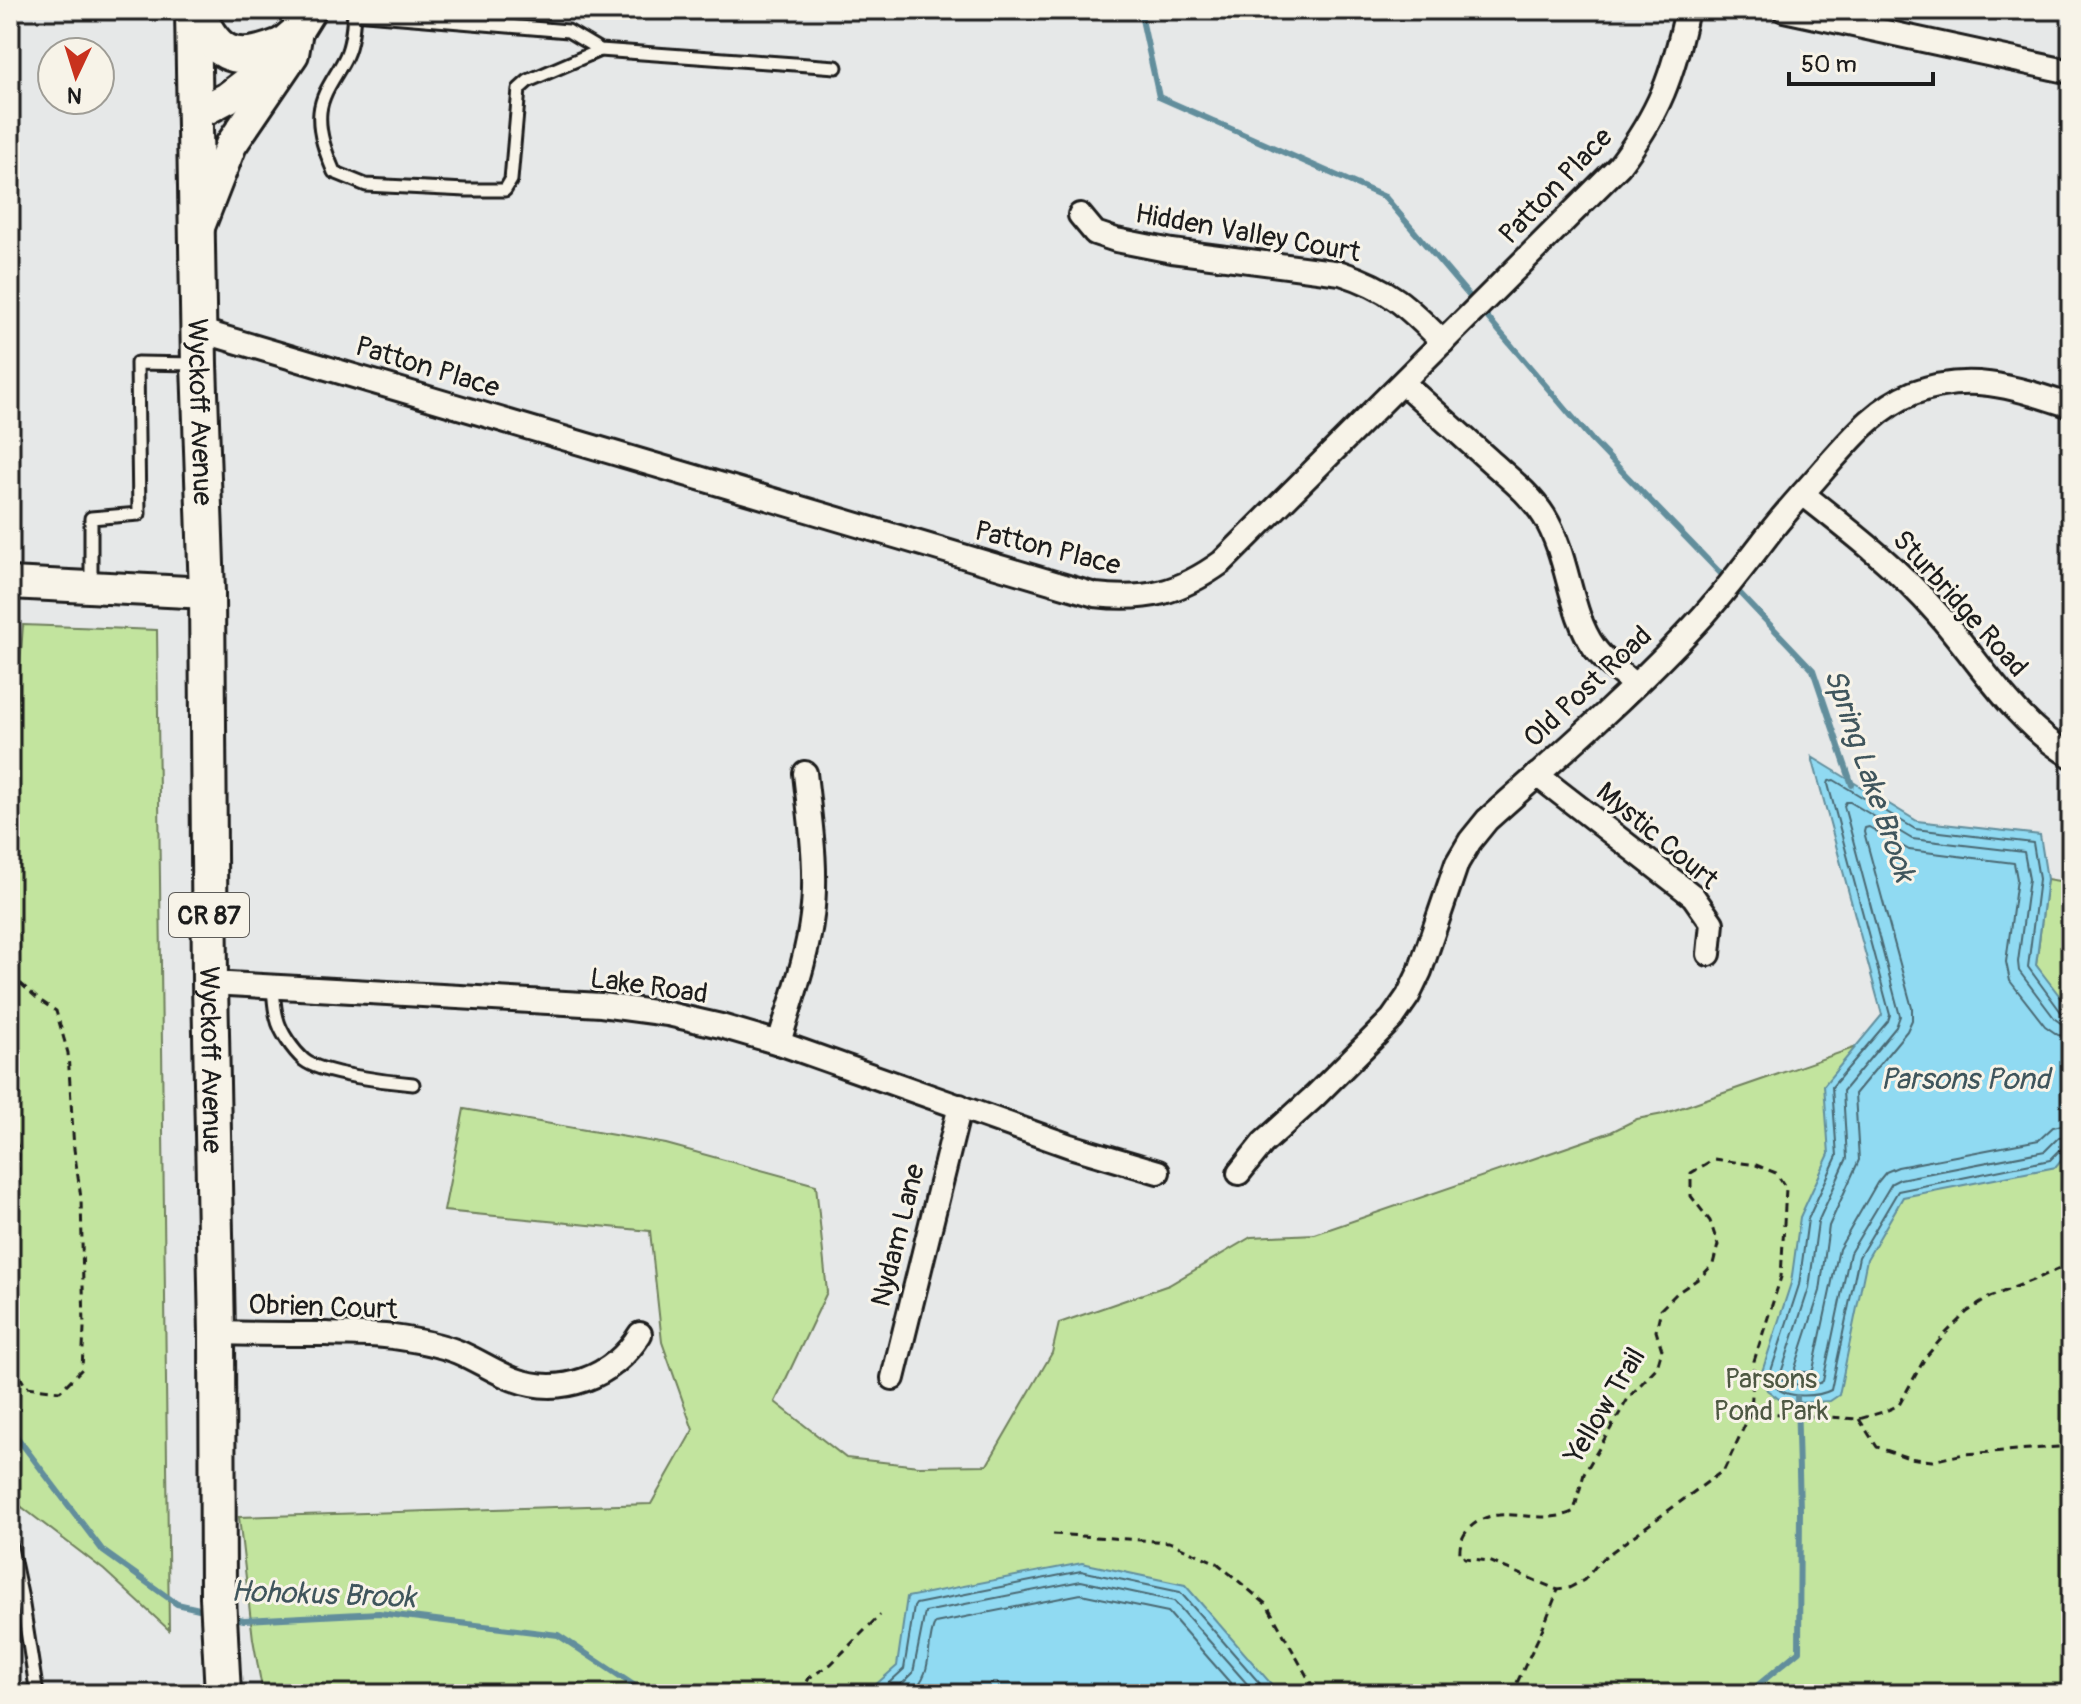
<svg xmlns="http://www.w3.org/2000/svg" width="2081" height="1704" font-family="Pangolin,sans-serif">
  <rect width="100%" height="100%" fill="#e6e8e8"/>
  <filter id="ink" filterUnits="userSpaceOnUse"><feTurbulence type="fractalNoise" baseFrequency=".0125" numOctaves="2"/><feDisplacementMap in="SourceGraphic" scale="16" xChannelSelector="R" yChannelSelector="G"/><feConvolveMatrix kernelMatrix="1 2 1 2 8 2 1 2 1" color-interpolation-filters="sRGB"/></filter>
  <g filter="url(#ink)">
    <g fill="#c2e49e" stroke="#6f805d" stroke-width="2">
      <path d="M23,625L157,630L169,1630L104,1570L10,1498V807Z"/>
      <path d="M2047,879L2071,883V1694H263L253,1639L239,1517L651,1504L693,1430L662,1342L650,1231L444,1211L464,1109L666,1144L816,1185L827,1292L775,1402L846,1458L919,1466L987,1465L1052,1353L1059,1323L1169,1285L1251,1237L1315,1234L1611,1132L1637,1119L1663,1114L2047,981L2036,965Z"/>
    </g>
    <g fill="#90daf2" stroke="#628e9c" stroke-width="2">
      <path d="M1812,757L1917,821L2040,835L2047,879L2036,965L2071,1011V1149L2056,1167L1903,1197L1867,1259L1839,1395L1830,1401L1798,1403L1779,1399L1767,1390L1761,1375L1791,1283L1800,1217L1829,1154L1824,1085L1882,1015Z"/>
      <path d="M1082,1563L1185,1585L1280,1694H865L897,1666L907,1597Z"/>
    </g>
    <g fill="none" stroke-linecap="round" stroke-linejoin="round">
      <g stroke="#4a6872" stroke-width="2">
        <path d="M2071,1015L2061,1012L2028,967L2039,879L2033,843L1915,829L1834,780L1829,781L1828,784L1890,1015L1888,1021L1832,1087L1837,1156L1808,1219L1799,1285L1770,1374C1771,1378 1772,1383 1775,1386C1786,1399 1818,1397 1831,1390L1859,1257L1898,1191L2050,1160L2063,1147L2071,1145"/>
        <path d="M2071,1025L2062,1024L2055,1019L2019,971L2018,962L2029,879L2024,852L1912,839L1850,802H1846L1844,806L1900,1016L1896,1027L1843,1091L1847,1158L1818,1222L1809,1288L1781,1373L1782,1379C1793,1387 1807,1385 1820,1383L1823,1381L1850,1253L1892,1183L1900,1179L2045,1151L2059,1137L2071,1135"/>
        <path d="M2071,1037L2058,1035L2045,1026L2010,981L2006,962L2017,879L2014,863L1909,850L1869,827L1865,828L1864,832L1912,1008V1020L1907,1031L1855,1094L1859,1160L1829,1226L1820,1291L1795,1368L1796,1372H1810L1813,1370L1839,1249L1877,1183L1886,1172L1898,1167L2039,1140L2053,1127L2071,1123"/>
        <path d="M877,1694L904,1669L914,1607L916,1604L1081,1571L1180,1592L1269,1694"/>
        <path d="M892,1694L913,1673L925,1612L1081,1581L1174,1601L1256,1694"/>
        <path d="M910,1694C936,1671 924,1649 935,1623L1081,1594L1168,1612L1240,1694"/>
      </g>
      <g stroke="#628e9c" stroke-width="6">
        <path d="M1140,10L1159,97L1385,197L1591,439L1726,579"/>
        <path d="M1734,587L1813,670L1852,785"/>
        <path d="M10,1428L103,1551L177,1604L208,1611"/>
        <path d="M230,1617L244,1620L379,1613L558,1635L647,1694"/>
        <path d="M1724,1694L1752,1690L1799,1651L1800,1510L1797,1397"/>
      </g>
      <defs>
        <g id="lane">
          <path d="M350,10L354,13L568,31L600,50L836,67"/>
          <path d="M354,13C353,27 352,43 346,56C338,74 322,91 320,112C318,133 326,153 334,172L366,185L466,190H505L511,180L519,89L528,81L600,50"/>
          <path d="M91,586V518L139,514L137,363L196,364"/>
          <path d="M273,987C274,997 274,1008 277,1018C280,1032 293,1050 304,1060C321,1074 389,1082 413,1084"/>
          <path d="M10,1543L22,1599"/>
          <path d="M10,1602L22,1599L37,1694"/>
        </g>
        <g id="street">
          <path d="M1784,10L2071,72"/>
          <path d="M1080,215L1095,233L1116,240L1172,251L1341,273C1390,289 1407,306 1443,342"/>
          <path d="M198,330L1095,595C1147,601 1179,593 1222,562L1619,166C1660,112 1673,75 1687,10"/>
          <path d="M1403,383C1431,408 1460,434 1489,460C1509,478 1530,494 1544,516C1569,556 1569,612 1594,647C1605,662 1620,673 1634,684"/>
          <path d="M1803,494C1850,531 1897,567 1937,613C1980,662 2014,722 2071,756"/>
          <path d="M1537,775L1693,896L1712,923L1709,954"/>
          <path d="M210,983L601,1005L668,1014L721,1026L779,1043L1070,1146L1158,1172"/>
          <path d="M779,1043C791,1001 807,959 812,916C818,869 810,820 805,773"/>
          <path d="M1239,1173L1263,1143L1315,1096L1392,1019L1408,996L1420,971L1457,863L1470,841L1487,820C1561,754 1636,689 1703,616C1727,589 1749,560 1771,531C1788,509 1808,488 1826,467C1852,438 1876,408 1913,393C1970,371 2016,388 2071,406"/>
          <path d="M217,1333C253,1334 290,1334 326,1334C349,1335 371,1334 393,1337C415,1340 438,1344 458,1352C477,1360 495,1372 513,1379C561,1397 613,1378 640,1334"/>
          <path d="M893,1378L960,1106"/>
        </g>
        <g id="secondary">
          <path d="M195,115L227,98L257,75L278,47L297,31L310,10"/>
          <path d="M199,227L231,145L293,54L297,31"/>
          <path d="M10,583L207,593"/>
        </g>
        <g id="primary">
          <path id="s1" d="M193,10L199,364L207,593L210,983L217,1333L218,1597L223,1694"/>
          <path d="M196,10C215,54 232,65 278,47"/>
        </g>
      </defs>
      <use href="#lane" stroke="#1c1c1c" stroke-width="17"/>
      <use href="#street" stroke="#1c1c1c" stroke-width="28"/>
      <use href="#secondary" stroke="#1c1c1c" stroke-width="36"/>
      <use href="#primary" stroke="#1c1c1c" stroke-width="40"/>
      <g stroke="#1c1c1c" stroke-width="3" stroke-dasharray="8 6" stroke-linecap="butt">
        <path d="M10,974L38,999L56,1011L68,1053L74,1149L81,1198L84,1328L82,1369L60,1391L26,1387L13,1364L10,1332"/>
        <path d="M10,1127L19,1150L15,1235L10,1301"/>
        <path d="M1751,1412L1724,1470L1602,1559L1584,1580L1569,1588L1558,1590L1489,1561L1465,1558L1460,1554C1458,1532 1478,1516 1499,1515C1523,1513 1553,1523 1574,1511L1584,1474L1629,1397L1657,1367L1662,1350L1656,1331L1661,1309L1677,1293L1701,1277L1713,1264L1718,1245L1710,1221L1691,1196V1173L1714,1159L1756,1165L1776,1173L1786,1188L1781,1277L1754,1361L1751,1412L1859,1419L1886,1411L1899,1405L1925,1358L1946,1333L1967,1312L1990,1297L2043,1276L2071,1263"/>
        <path d="M1859,1419L1877,1447L1909,1458L1932,1461L1964,1454L2071,1446"/>
        <path d="M1053,1534L1169,1542L1217,1563L1267,1605L1317,1694"/>
        <path d="M801,1694L809,1678L831,1664L880,1615"/>
        <path d="M1509,1694L1514,1689L1542,1630L1558,1590"/>
      </g>
      <use href="#lane" stroke="#f7f3e8" stroke-width="11"/>
      <use href="#street" stroke="#f7f3e8" stroke-width="22"/>
      <use href="#secondary" stroke="#f7f3e8" stroke-width="30"/>
      <use href="#primary" stroke="#f7f3e8" stroke-width="34"/>
    </g>
  </g>
  <g text-anchor="middle" stroke-width="6" stroke-linejoin="round" paint-order="stroke">
    <rect fill="#f7f3e8" stroke="#5e5c59" stroke-width="2" x="169" y="893" width="80" height="44" rx="6"/>
    <g font-size="26" font-weight="bold" fill="#1c1c1c">
      <text x="209" y="924">CR 87</text>
    </g>
    <g font-size="28" fill="#1c1c1c" stroke="#f7f3e8">
      <text transform="translate(1555 185) rotate(-46)" y="10">Patton Place</text>
      <text transform="translate(1248 232) rotate(10)" y="10">Hidden Valley Court</text>
      <text transform="translate(428 366) rotate(17)" y="10">Patton Place</text>
      <text dy="10" stroke="none"><textPath href="#s1" startOffset="402">Wyckoff Avenue</textPath></text>
      <text transform="translate(1048 547) rotate(14)" y="10">Patton Place</text>
      <text transform="translate(1961 603) rotate(48)" y="10">Sturbridge Road</text>
      <text transform="translate(1587 686) rotate(-43)" y="10">Old Post Road</text>
      <text transform="translate(1658 835) rotate(40)" y="10">Mystic Court</text>
      <text transform="translate(649 985) rotate(8)" y="10">Lake Road</text>
      <text dy="10" stroke="none"><textPath href="#s1" startOffset="1050">Wyckoff Avenue</textPath></text>
      <text transform="translate(897 1235) rotate(-76)" y="10">Nydam Lane</text>
      <text transform="translate(323 1306) rotate(2)" y="10">Obrien Court</text>
      <text transform="translate(1604 1405) rotate(-59)" y="10">Yellow Trail</text>
    </g>
    <g font-size="28" fill="#4e5843" stroke="#f7f3e8">
      <text x="1771" y="1388">Parsons<tspan x="1771" dy="32">Pond Park</tspan></text>
    </g>
    <g font-size="30" font-style="italic" fill="#3f555c" stroke="#f7f3e8">
      <text transform="translate(1870 775) rotate(71)" y="10">Spring Lake Brook</text>
      <text x="1965" y="1089">Parsons Pond</text>
      <text transform="translate(323 1594) rotate(2)" y="10">Hohokus Brook</text>
    </g>
  </g>
  <rect width="2081" height="1704" fill="none" stroke="#f7f3e8" stroke-width="40"/>
  <rect x="20" y="20" width="2041" height="1664" fill="none" stroke="#1c1c1c" stroke-width="3" filter="url(#ink)"/>
  <g transform="translate(76 76) rotate(184)"><circle r="38" fill="#f7f3e8" stroke="#9f9d96" stroke-width="2"/>
  <path d="M0-6L14 30L0 20L-14 30Z" fill="#c8321e"/>
  <text y="-12" font-size="22" font-weight="bold" text-anchor="middle" fill="#1c1c1c">N</text>
  </g>
  <path d="M1789 72v12h144v-12" fill="none" stroke="#1c1c1c" stroke-width="4"/>
  <text x="1801" y="72" font-size="24" fill="#1c1c1c" stroke="#f7f3e8" stroke-width="6" paint-order="stroke">50 m</text>
</svg>
